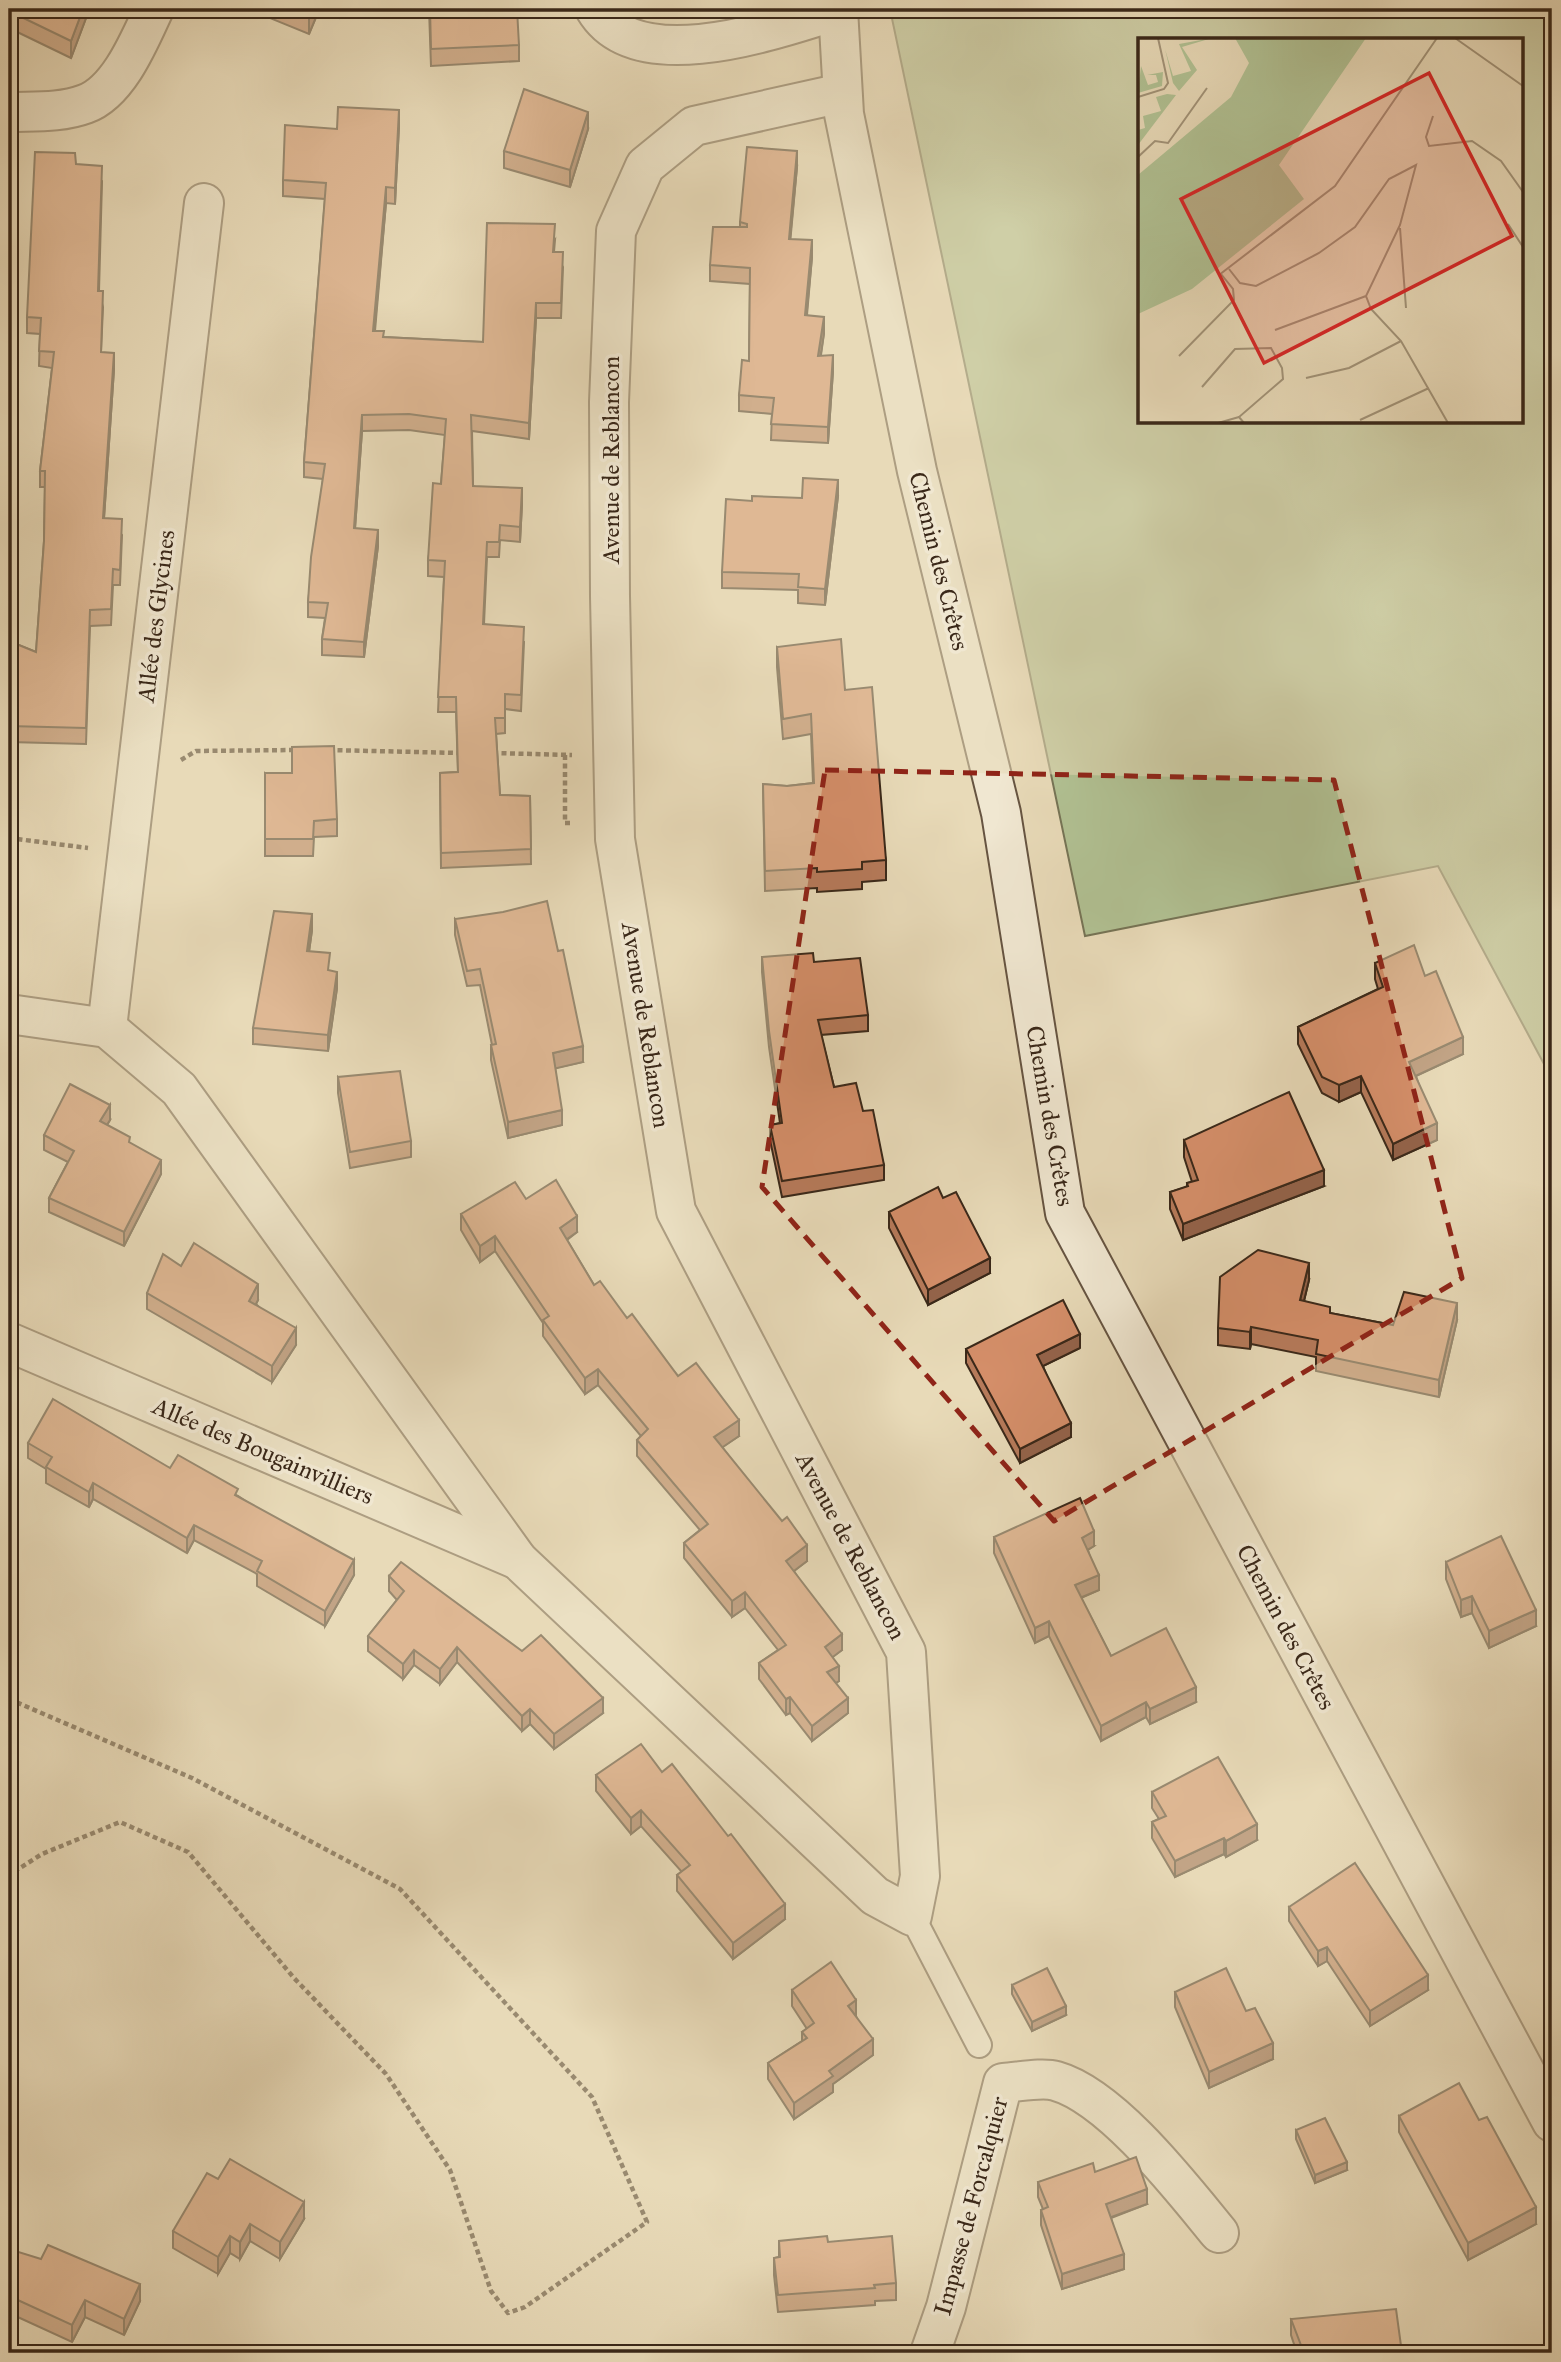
<svg xmlns="http://www.w3.org/2000/svg" width="1561" height="2362" font-family="'IM FELL Great Primer',serif">
  <rect width="100%" height="100%" fill="#e8dab8"/>
  <filter id="stains"><feTurbulence type="fractalNoise" baseFrequency=".00286" numOctaves="4"/><feColorMatrix values="0 0 0 0 .2 0 0 0 0 .09 0 0 0 0 .02 0 0 0 .5 -.17"/></filter>
  <radialGradient id="worn" r=".72"><stop offset=".6" stop-color="#630" stop-opacity="0"/><stop offset="1" stop-color="#630" stop-opacity=".3"/></radialGradient>
  <path fill="#b1c193" stroke="#767456" stroke-width="2" fill-rule="evenodd" d="M890,9H1552V1079L1438,866L1085,936ZM1139,40H1521V422H1139Z"/>
  <g fill="none" stroke-linecap="round" stroke-linejoin="round">
    <defs>
      <path id="lane" d="M912,1916L979,2045"/>
      <g id="street">
        <path d="M595,9C637,79 777,29 838,10"/>
        <path d="M838,9L844,114L917,471L1001,813L1065,1213L1552,2122"/>
        <path d="M9,112C34,111 61,113 85,104C119,92 140,39 154,9"/>
        <path d="M9,1014L107,1028L179,1089L518,1560L875,1896L912,1916L920,1876L906,1652L676,1211L615,839L610,596L609,402L616,231L645,166L694,126L842,93"/>
        <path d="M107,1028L204,203"/>
        <path d="M9,1342L518,1560"/>
        <path d="M930,2353L946,2307L1003,2083C1019,2082 1042,2077 1056,2081C1112,2097 1182,2188 1219,2233"/>
      </g>
    </defs>
    <use href="#lane" stroke="#665441" stroke-width="28"/>
    <use href="#street" stroke="#665441" stroke-width="42"/>
    <g stroke="#3a2819" stroke-width="4.5" stroke-dasharray="5 3.5" stroke-linecap="butt">
      <path d="M329,750L460,753"/>
      <path d="M493,753L572,755"/>
      <path d="M565,755V823H573"/>
      <path d="M181,760L196,751L296,750"/>
      <path d="M9,838L88,848"/>
      <path d="M9,1699L192,1778L400,1889L592,2097L647,2222L525,2307L508,2313L491,2291L450,2170L386,2074L294,1978L188,1852L120,1822L42,1854L9,1875"/>
    </g>
    <use href="#lane" stroke="#f0e7d1" stroke-width="24"/>
    <use href="#street" stroke="#f0e7d1" stroke-width="38"/>
  </g>
  <g fill="#b67a5a" stroke="#3a2819" stroke-width="2">
    <path d="M9,9H89V10L71,58L9,28Z"/>
    <path d="M248,9H343L339,18L319,10L309,34Z"/>
    <path d="M429,9L519,45V61L431,66Z"/>
    <path d="M399,126L395,204L386,203L375,331L384,337L483,342L555,240L554,252L563,267L561,318H536L529,439L472,431L473,486L522,504L520,542L500,540L499,557H487L484,624L524,642L521,711L505,709V733L496,734L500,795L530,796L531,864L441,868L440,773L458,772L456,712H438L444,577L428,576V560L441,484L445,435L409,430L362,431L355,528L378,546L364,657L322,655V639L325,618L308,617V602L323,479L304,477V462L325,199L283,196V180L337,129Z"/>
    <path d="M588,129L570,187L504,168V151Z"/>
    <path d="M76,164L102,181L99,291L103,307L101,352L114,369L104,518L122,535L120,585H113L111,625L90,626L86,744L9,742V641L36,652L44,541L45,487H40V471L52,368L39,366L40,334L27,333V317Z"/>
    <path d="M797,167L790,239L812,257L807,315L824,333L821,355L833,371L828,443L771,440L772,414L739,411V395L749,361L750,284L710,281V265L740,227V222Z"/>
    <path d="M838,496L825,605L798,603V590L722,588V572L752,501Z"/>
    <path d="M777,647L845,690L886,860V880L862,882V889L817,892V888L765,891L763,784L787,786L813,783L811,734L783,739L777,667Z"/>
    <path d="M265,773L337,819V836L314,837L313,856H265Z"/>
    <path d="M455,919L583,1062L555,1068L562,1125L508,1138L491,1060V1045H492L480,985L467,986L455,935Z"/>
    <path d="M312,930L309,951L337,988L328,1051L253,1044V1028Z"/>
    <path d="M762,957L814,962L868,1015V1031L821,1035L834,1087L863,1111L884,1165V1180L782,1197L770,1140V1125L780,1123L769,1047L762,972Z"/>
    <path d="M1375,963L1425,976L1463,1054L1416,1076L1437,1140L1393,1160L1361,1092L1339,1102L1322,1093L1298,1044V1027L1378,989L1375,979Z"/>
    <path d="M338,1077L411,1141V1157L350,1168L338,1093Z"/>
    <path d="M110,1120L107,1125L130,1143L161,1174L124,1246L49,1212V1198L68,1162L44,1150V1135Z"/>
    <path d="M1184,1140L1324,1186L1183,1240L1170,1209V1192L1187,1187V1183L1192,1182L1184,1157Z"/>
    <path d="M943,1198L990,1273L928,1305L889,1228V1212Z"/>
    <path d="M526,1199L577,1232L567,1240L594,1285L627,1318L678,1376L739,1436L722,1447L807,1561L794,1571L842,1650L832,1657L839,1681L836,1683L848,1713L812,1741L790,1713L786,1715L759,1679V1663L778,1650L745,1608L732,1617L684,1558V1543L700,1530L637,1456V1440L641,1436L598,1385L585,1394L543,1336V1323L495,1251L480,1262L461,1230V1214Z"/>
    <path d="M181,1266L258,1300L256,1304L296,1345L272,1382L147,1309V1293Z"/>
    <path d="M1309,1280L1304,1301L1330,1313L1393,1325L1457,1320L1439,1397L1316,1371V1357L1251,1344L1250,1349L1218,1345V1328Z"/>
    <path d="M1080,1348L1043,1366L1071,1437L1020,1463L966,1363V1349Z"/>
    <path d="M28,1443L170,1468L238,1496L354,1575L325,1626L257,1586V1574L194,1540L187,1553L93,1499L89,1507L46,1483V1469L28,1458Z"/>
    <path d="M994,1537L1094,1546L1088,1550L1099,1590L1081,1598L1111,1656L1196,1702L1150,1724L1146,1717L1101,1741L1049,1636L1035,1643L994,1553Z"/>
    <path d="M1446,1562L1536,1626L1489,1648L1472,1613L1461,1617L1446,1579Z"/>
    <path d="M389,1576L603,1713L554,1749L530,1724L522,1731L457,1662L440,1684L414,1665L403,1679L368,1651V1636L397,1600L389,1591Z"/>
    <path d="M662,1772L785,1919L733,1959L677,1891V1875L682,1872L641,1826L631,1834L596,1791V1775Z"/>
    <path d="M1152,1792L1257,1840L1226,1857L1224,1854L1175,1877L1152,1838V1822L1159,1819L1152,1808Z"/>
    <path d="M1289,1907L1428,1990L1370,2026L1327,1961L1318,1966L1289,1921Z"/>
    <path d="M1012,1985L1066,2015L1032,2031L1012,1994Z"/>
    <path d="M792,1990L856,2016L873,2055L833,2084V2092L794,2119L768,2079V2063L802,2041V2032L807,2029L792,2006Z"/>
    <path d="M1175,1992L1246,2011L1273,2059L1209,2088L1175,2007Z"/>
    <path d="M1399,2116L1536,2224L1468,2260L1399,2132Z"/>
    <path d="M1296,2130L1347,2170L1315,2183L1296,2139Z"/>
    <path d="M1095,2172L1147,2204L1111,2218L1124,2269L1062,2289L1041,2225V2210L1043,2209L1038,2197V2182Z"/>
    <path d="M304,2219L280,2259L250,2241L240,2259L230,2253L218,2274L173,2248V2231Z"/>
    <path d="M779,2241L828,2242L896,2283V2300L875,2301V2305L778,2312L774,2275V2258L779,2257Z"/>
    <path d="M9,2249L140,2301L124,2335L85,2317L72,2342L9,2313Z"/>
    <path d="M1291,2319L1402,2353H1297L1291,2335Z"/>
  </g>
  <g fill="#94634a" stroke="#3a2819" stroke-width="2">
    <path d="M83,9H89V10L71,58V41Z"/>
    <path d="M312,9H319V10L309,34V18Z"/>
    <path d="M399,110V126L395,204V188Z"/>
    <path d="M588,112V129L570,187V170Z"/>
    <path d="M797,151V167L789,255V239Z"/>
    <path d="M386,187V203L373,346V331Z"/>
    <path d="M812,240V257L805,331V315Z"/>
    <path d="M536,303V318L529,439V423Z"/>
    <path d="M824,317V333L818,372V356Z"/>
    <path d="M114,353V369L103,533V518Z"/>
    <path d="M833,355V371L828,443V427Z"/>
    <path d="M362,415V431L354,543V528Z"/>
    <path d="M838,480V496L825,605V589Z"/>
    <path d="M522,488V504L520,542V527Z"/>
    <path d="M378,530V546L364,657V642Z"/>
    <path d="M312,914V930L307,967V951Z"/>
    <path d="M337,972V988L328,1051V1035Z"/>
    <path d="M1463,1037V1054L1409,1079V1062Z"/>
    <path d="M583,1046V1062L553,1069V1053Z"/>
    <path d="M1361,1076V1092L1339,1102V1085Z"/>
    <path d="M110,1105V1120L100,1136V1121Z"/>
    <path d="M562,1110V1125L508,1138V1122Z"/>
    <path d="M1437,1123V1140L1393,1160V1144Z"/>
    <path d="M161,1160V1174L124,1246V1232Z"/>
    <path d="M1324,1170V1186L1183,1240V1224Z"/>
    <path d="M577,1216V1232L560,1244V1228Z"/>
    <path d="M495,1236V1251L480,1262V1246Z"/>
    <path d="M990,1258V1273L928,1305V1290Z"/>
    <path d="M1309,1263V1280L1300,1317V1300Z"/>
    <path d="M258,1284V1300L249,1317V1301Z"/>
    <path d="M1457,1303V1320L1439,1397V1380Z"/>
    <path d="M1251,1327V1344L1250,1349V1332Z"/>
    <path d="M296,1328V1345L272,1382V1366Z"/>
    <path d="M1080,1334V1348L1037,1369V1355Z"/>
    <path d="M598,1369V1385L585,1394V1378Z"/>
    <path d="M739,1420V1436L714,1453V1437Z"/>
    <path d="M1071,1423V1437L1020,1463V1449Z"/>
    <path d="M93,1483V1499L89,1507V1492Z"/>
    <path d="M194,1525V1540L187,1553V1538Z"/>
    <path d="M1094,1531V1546L1082,1553V1538Z"/>
    <path d="M807,1545V1561L786,1577V1561Z"/>
    <path d="M354,1560V1575L325,1626V1611Z"/>
    <path d="M1099,1575V1590L1075,1600V1585Z"/>
    <path d="M745,1592V1608L732,1617V1601Z"/>
    <path d="M1472,1596V1613L1461,1617V1600Z"/>
    <path d="M1536,1610V1626L1489,1648V1631Z"/>
    <path d="M1049,1621V1636L1035,1643V1628Z"/>
    <path d="M842,1634V1650L825,1663V1647Z"/>
    <path d="M457,1647V1662L440,1684V1669Z"/>
    <path d="M414,1650V1665L403,1679V1664Z"/>
    <path d="M839,1666V1681L827,1688V1672Z"/>
    <path d="M1196,1687V1702L1150,1724V1709Z"/>
    <path d="M790,1697V1713L786,1715V1699Z"/>
    <path d="M603,1698V1713L554,1749V1734Z"/>
    <path d="M848,1698V1713L812,1741V1726Z"/>
    <path d="M1146,1702V1717L1101,1741V1726Z"/>
    <path d="M530,1709V1724L522,1731V1716Z"/>
    <path d="M641,1810V1826L631,1834V1818Z"/>
    <path d="M1257,1824V1840L1226,1857V1841Z"/>
    <path d="M1224,1838V1854L1175,1877V1861Z"/>
    <path d="M785,1904V1919L733,1959V1943Z"/>
    <path d="M1327,1947V1961L1318,1966V1951Z"/>
    <path d="M1428,1975V1990L1370,2026V2011Z"/>
    <path d="M856,2000V2016L848,2006Z"/>
    <path d="M1066,2006V2015L1032,2031V2022Z"/>
    <path d="M873,2039V2055L833,2084V2092L794,2119V2103L829,2071Z"/>
    <path d="M1273,2043V2059L1209,2088V2072Z"/>
    <path d="M1347,2162V2170L1315,2183V2175Z"/>
    <path d="M1147,2189V2204L1106,2219V2204Z"/>
    <path d="M304,2202V2219L280,2259V2242Z"/>
    <path d="M1536,2207V2224L1468,2260V2243Z"/>
    <path d="M250,2224V2241L240,2259V2242Z"/>
    <path d="M230,2236V2253L218,2274V2257Z"/>
    <path d="M1124,2254V2269L1062,2289V2274Z"/>
    <path d="M140,2284V2301L124,2335V2319Z"/>
    <path d="M85,2300V2317L72,2342V2325Z"/>
  </g>
  <g fill="#d48e69" stroke="#3a2819" stroke-width="2">
    <path d="M9,9H83L71,41L9,11Z"/>
    <path d="M288,9H312L309,18Z"/>
    <path d="M430,9H517L519,45L431,49Z"/>
    <path d="M524,89L588,112L570,170L504,151Z"/>
    <path d="M338,107L399,110L395,188L386,187L373,331H384L383,337L483,342L487,223L555,224L553,252H563L561,303H536L529,423L471,415L473,486L522,488L520,527L500,525L499,542H487L483,624L524,627L521,695L505,694V718H495L500,795L530,796L531,849L441,853L440,773L458,772L456,697H438L445,561L428,560L433,483L441,484L446,419L409,414L362,415L354,528L378,530L364,642L322,639L328,603L308,602L311,557L325,464L304,462L326,183L283,180L285,125L337,129Z"/>
    <path d="M747,147L797,151L789,239L812,240L805,315L824,317L818,356L833,355L828,427L771,424L774,398L739,395L742,360L749,361L750,268L710,265L713,227H747V224L740,222Z"/>
    <path d="M35,152L75,153L76,164L102,166L98,291H103L101,352L114,353L103,518L122,519L120,570L113,569L111,609L90,610L86,728L9,726V641L36,652L44,541L45,471H40L54,352L39,351L41,318L27,317Z"/>
    <path d="M803,478L838,480L825,589L798,587L799,574L722,572L726,499L752,501V496L802,498Z"/>
    <path d="M841,639L845,690L872,687L886,860L862,862V869L817,872V868L765,871L763,784L787,786L814,783L811,714L783,719L777,647Z"/>
    <path d="M334,746L337,819L314,821L313,839H265V773H292V747Z"/>
    <path d="M547,901L558,951L563,950L583,1046L553,1053L562,1110L508,1122L491,1045L496,1044L480,969L467,971L455,919L503,912Z"/>
    <path d="M274,911L312,914L307,951L330,953L328,970L337,972L328,1035L253,1028Z"/>
    <path d="M1414,945L1425,976L1436,971L1463,1037L1409,1062L1437,1123L1393,1144L1361,1076L1339,1085L1322,1077L1298,1027L1383,987L1375,963Z"/>
    <path d="M813,953L814,962L860,958L868,1015L818,1020L834,1087L856,1083L863,1111L873,1110L884,1165L782,1181L770,1125L782,1123L769,1031L762,957Z"/>
    <path d="M400,1071L411,1141L350,1152L338,1077Z"/>
    <path d="M70,1084L110,1105L100,1121L130,1137L129,1142L161,1160L124,1232L49,1198L74,1151L44,1135Z"/>
    <path d="M1289,1092L1324,1170L1183,1224L1170,1192L1188,1186L1187,1183L1198,1180L1184,1140Z"/>
    <path d="M556,1180L577,1216L560,1228L594,1285L600,1281L627,1318L632,1314L678,1376L696,1363L739,1420L714,1437L782,1521L787,1517L807,1545L786,1561L842,1634L825,1647L839,1666L827,1672L848,1698L812,1726L790,1697L786,1699L759,1663L786,1645L745,1592L732,1601L684,1543L708,1524L637,1440L648,1429L598,1369L585,1378L543,1320L549,1316L495,1236L480,1246L461,1214L515,1182L526,1199Z"/>
    <path d="M938,1187L943,1198L956,1192L990,1258L928,1290L889,1212Z"/>
    <path d="M194,1243L258,1284L249,1301L296,1328L272,1366L147,1293L163,1254L181,1266Z"/>
    <path d="M1258,1250L1309,1263L1300,1300L1330,1307V1313L1393,1325L1404,1292L1457,1303L1439,1380L1316,1354L1318,1340L1251,1327L1250,1332L1218,1328L1220,1277Z"/>
    <path d="M1063,1300L1080,1334L1037,1355L1071,1423L1020,1449L966,1349Z"/>
    <path d="M53,1399L170,1468L178,1455L238,1489L235,1495L354,1560L325,1611L257,1571L262,1561L194,1525L187,1538L93,1483L89,1492L46,1467L52,1457L28,1443Z"/>
    <path d="M1080,1498L1094,1531L1082,1538L1099,1575L1075,1585L1111,1656L1166,1628L1196,1687L1150,1709L1146,1702L1101,1726L1049,1621L1035,1628L994,1537Z"/>
    <path d="M1501,1536L1536,1610L1489,1631L1472,1596L1461,1600L1446,1562Z"/>
    <path d="M401,1562L522,1651L541,1635L603,1698L554,1734L530,1709L522,1716L457,1647L440,1669L414,1650L403,1664L368,1636L404,1591L389,1576Z"/>
    <path d="M641,1744L662,1772L672,1764L728,1836L731,1834L785,1904L733,1943L677,1875L690,1865L641,1810L631,1818L596,1775Z"/>
    <path d="M1218,1757L1257,1824L1226,1841L1224,1838L1175,1861L1152,1822L1166,1816L1152,1792Z"/>
    <path d="M1355,1863L1428,1975L1370,2011L1327,1947L1318,1951L1289,1907Z"/>
    <path d="M831,1962L856,2000L848,2006L873,2039L829,2071L833,2076L794,2103L768,2063L807,2038L802,2032L814,2023L792,1990Z"/>
    <path d="M1047,1968L1066,2006L1032,2022L1012,1985Z"/>
    <path d="M1226,1968L1246,2011L1255,2008L1273,2043L1209,2072L1175,1992Z"/>
    <path d="M1459,2083L1479,2120L1487,2117L1536,2207L1468,2243L1399,2116Z"/>
    <path d="M1325,2118L1347,2162L1315,2175L1296,2130Z"/>
    <path d="M1136,2157L1147,2189L1106,2204L1124,2254L1062,2274L1041,2210L1048,2207L1038,2182L1093,2163L1095,2172Z"/>
    <path d="M230,2159L304,2202L280,2242L250,2224L240,2242L230,2236L218,2257L173,2231L207,2173L218,2179Z"/>
    <path d="M827,2236L828,2242L892,2236L896,2283L874,2285L875,2288L778,2295L774,2258L780,2257L779,2241Z"/>
    <path d="M48,2245L140,2284L124,2319L85,2300L72,2325L9,2296V2249L41,2259Z"/>
    <path d="M1396,2309L1402,2353H1304L1291,2319Z"/>
  </g>
  <path d="M0 0H1561V2362H0ZM825,770L1334,780L1462,1278L1054,1521L762,1187Z" fill="#e8dab8" fill-opacity=".55" fill-rule="evenodd"/>
  <path fill="none" stroke="#8f2418" stroke-width="5" stroke-dasharray="14 9" stroke-linejoin="round" d="M825,770L1334,780L1462,1278L1054,1521L762,1187Z"/>
  <g text-anchor="middle" stroke-width="7" stroke-linejoin="round" paint-order="stroke">
    <g font-size="24" fill="#3a2819" stroke="#f0e7d1">
      <text transform="translate(611 460) rotate(-90)" y="8">Avenue de Reblancon</text>
      <text transform="translate(939 561) rotate(76)" y="8">Chemin des Crêtes</text>
      <text transform="translate(156 616) rotate(-83)" y="8">Allée des Glycines</text>
      <text transform="translate(646 1025) rotate(81)" y="8">Avenue de Reblancon</text>
      <text transform="translate(1050 1116) rotate(80)" y="8">Chemin des Crêtes</text>
      <text transform="translate(263 1451) rotate(23)" y="8">Allée des Bougainvilliers</text>
      <text transform="translate(851 1546) rotate(62)" y="8">Avenue de Reblancon</text>
      <text transform="translate(1286 1627) rotate(62)" y="8">Chemin des Crêtes</text>
      <text transform="translate(971 2206) rotate(-75)" y="8">Impasse de Forcalquier</text>
    </g>
  </g>
  <g transform="translate(1138 38)">
    <rect width="385" height="385" fill="#e8dab8"/>
    <path d="M74,0L44,9L59,32L41,53L35,45L27,11L35,38L53,33L41,6ZM97,0H228L141,127L166,161L54,251L0,276V137L93,59L111,25ZM3,28L10,47L20,44L18,37H9L25,34L24,48L0,55ZM29,56L38,57L0,107V92L7,90L5,78L23,73L18,59Z" fill="#b1c193"/>
    <path fill="none" stroke="#a29378" stroke-width="2" d="M317,0L385,48M0,59L26,51L30,45L20,0M295,78L288,99L291,108L334,103L363,123L385,154M0,119L17,103L30,105L69,50M370,186L385,209M262,190L268,270M91,231L102,245L118,248L181,215L217,189L251,141L278,127L262,187L228,258L233,271L263,303L310,385M81,237L197,148L299,0M137,292L228,258M41,318L96,262L95,251L83,236M168,340L211,330L263,303M64,349L97,311L133,310L144,330L145,341L101,379L106,385M222,382L291,350M80,385L101,379"/>
    <path fill="#d62828" fill-opacity="0.15" stroke="#d62828" stroke-width="3.5" d="M291,35L374,198L126,325L43,161Z"/>
    <rect width="385" height="385" fill="none" stroke="#3a2819" stroke-width="3.5"/>
  </g>
  <rect width="1561" height="2362" fill="none" stroke="#e8dab8" stroke-width="35"/>
  <rect x="10" y="10" width="1540" height="2341" fill="none" stroke="#3a2819" stroke-width="3.5"/>
  <rect x="18" y="18" width="1526" height="2327" fill="none" stroke="#3a2819" stroke-width="2"/>
  <rect width="100%" height="100%" filter="url(#stains)"/>
  <rect width="100%" height="100%" fill="url(#worn)"/>
</svg>
